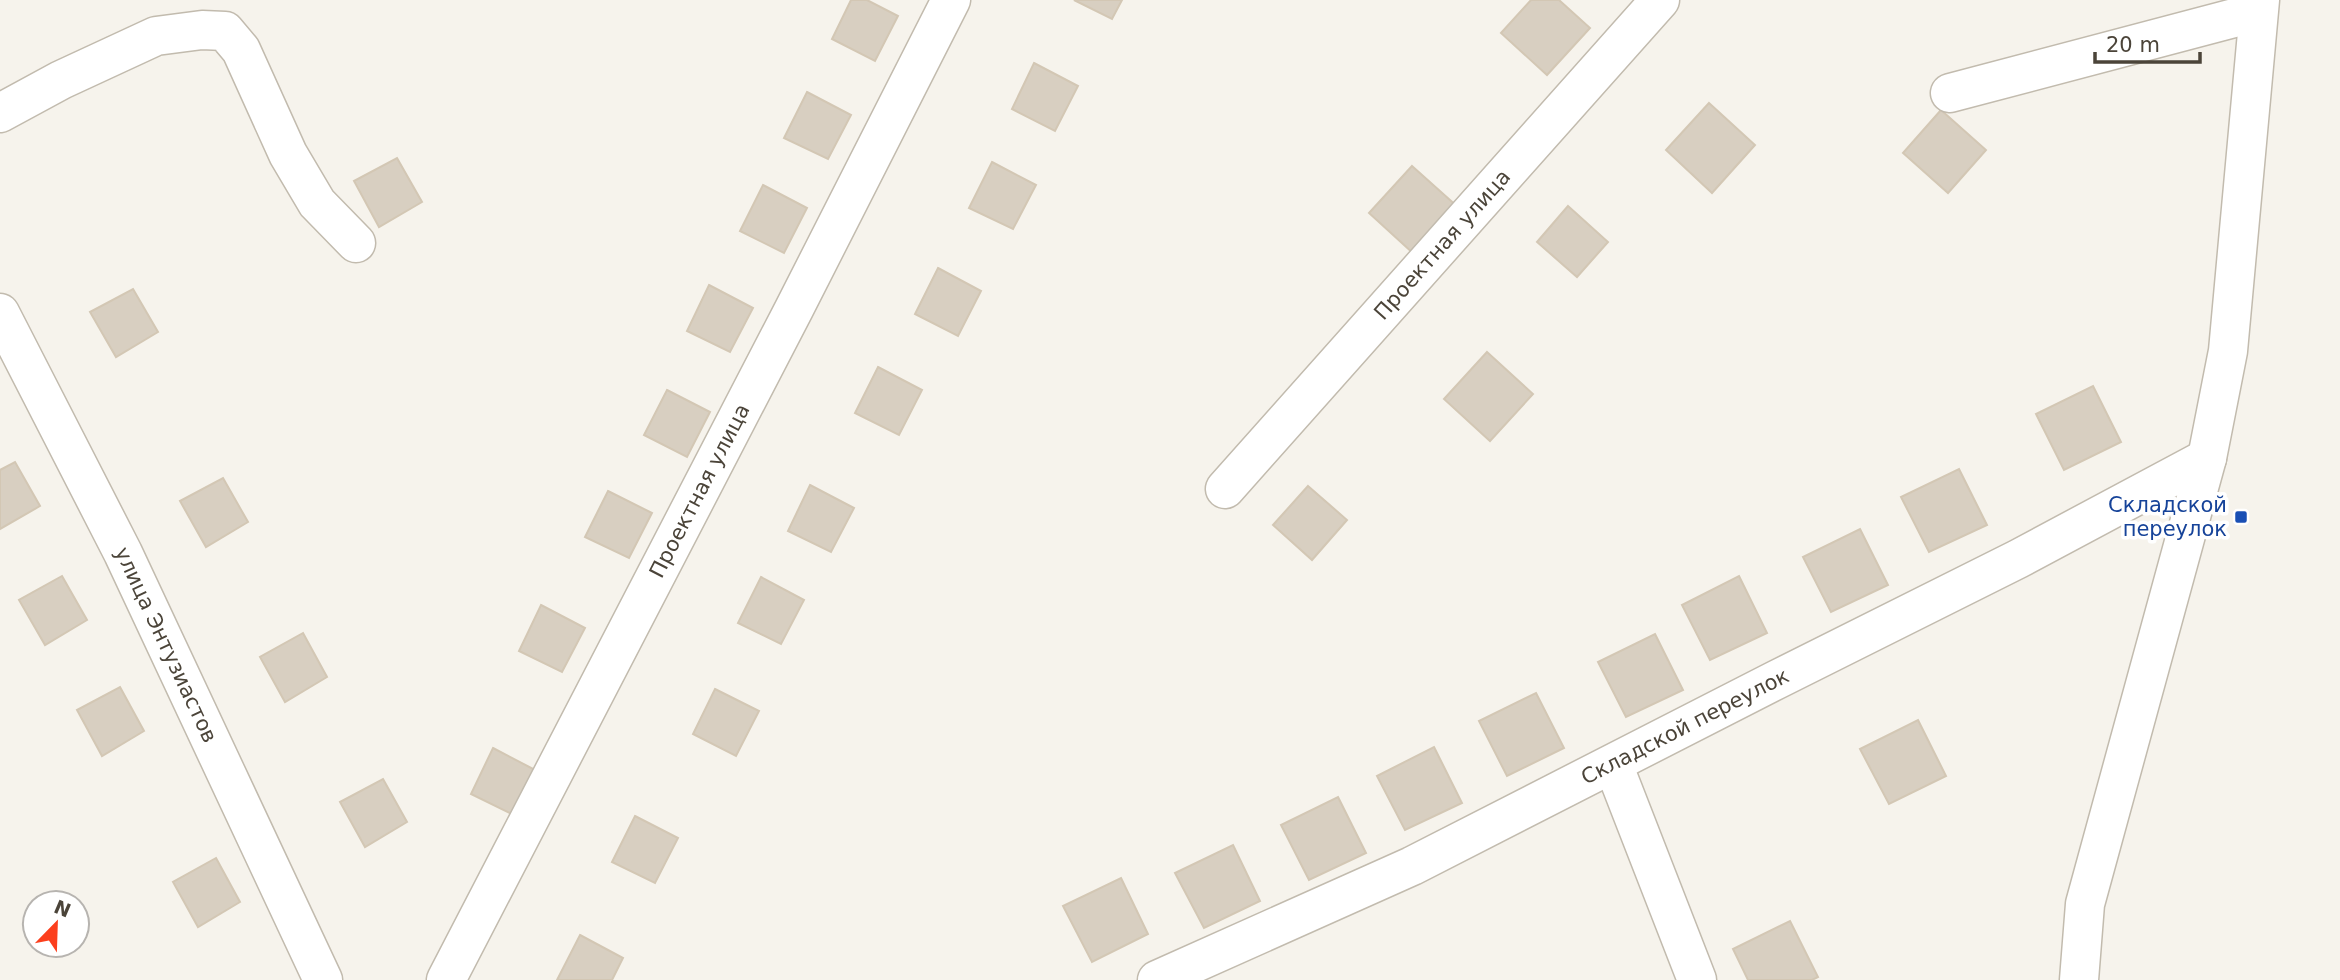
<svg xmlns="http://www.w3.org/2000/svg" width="2340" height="980" font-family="'DejaVu Sans',sans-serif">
  <rect width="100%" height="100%" fill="#f6f3ec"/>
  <g fill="#d8cfc1" stroke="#d3c7b4" stroke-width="2">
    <path d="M851,0H867L898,16L875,61L832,39Z"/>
    <path d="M1074,0H1122L1112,19Z"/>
    <path d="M1531,0H1559L1590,28L1547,75L1501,33Z"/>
    <path d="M1034,63L1078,86L1055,131L1012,109Z"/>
    <path d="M807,92L851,115L828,159L784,138Z"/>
    <path d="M1709,103L1755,145L1712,193L1666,150Z"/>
    <path d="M1941,110L1986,150L1948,193L1903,153Z"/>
    <path d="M397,158L422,202L379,227L354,181Z"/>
    <path d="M992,162L1036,185L1013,229L969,208Z"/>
    <path d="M1412,166L1459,208L1415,255L1369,213Z"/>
    <path d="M763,185L807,208L784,253L740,231Z"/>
    <path d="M1568,206L1608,242L1577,277L1537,242Z"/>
    <path d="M938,268L981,291L958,336L915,314Z"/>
    <path d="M709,285L753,308L730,352L687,331Z"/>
    <path d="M133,289L158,332L116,357L90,312Z"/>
    <path d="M1487,352L1533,394L1490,441L1444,399Z"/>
    <path d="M878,367L922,390L899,435L855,413Z"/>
    <path d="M2093,386L2121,442L2064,470L2036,414Z"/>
    <path d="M667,390L710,412L687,457L644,435Z"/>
    <path d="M15,462L40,506L0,529V470Z"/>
    <path d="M1959,469L1987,525L1929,552L1901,497Z"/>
    <path d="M223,478L248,522L206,547L180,501Z"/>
    <path d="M810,485L854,508L831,552L788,531Z"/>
    <path d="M1308,486L1347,520L1312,560L1273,525Z"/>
    <path d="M608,491L652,513L629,558L585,537Z"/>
    <path d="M1860,529L1888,585L1831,612L1803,557Z"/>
    <path d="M62,576L87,620L45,645L19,600Z"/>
    <path d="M1739,576L1767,633L1710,660L1682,605Z"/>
    <path d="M761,577L804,600L781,644L738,623Z"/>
    <path d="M541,605L585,628L562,672L519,651Z"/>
    <path d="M303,633L327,677L285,702L260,657Z"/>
    <path d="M1655,634L1683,690L1626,717L1598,662Z"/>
    <path d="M120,687L144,731L102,756L77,710Z"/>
    <path d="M715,689L759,711L736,756L693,734Z"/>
    <path d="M1536,693L1564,748L1507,776L1479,721Z"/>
    <path d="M1918,720L1946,776L1889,804L1860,749Z"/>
    <path d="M1434,747L1462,803L1405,830L1377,776Z"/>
    <path d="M493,748L537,771L514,815L471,794Z"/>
    <path d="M383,779L407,822L365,847L340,802Z"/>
    <path d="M1338,797L1366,853L1309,880L1281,825Z"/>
    <path d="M635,816L678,838L655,883L612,862Z"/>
    <path d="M1233,845L1260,901L1204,928L1175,873Z"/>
    <path d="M216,858L240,902L198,927L173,882Z"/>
    <path d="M1121,878L1148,934L1092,962L1063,906Z"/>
    <path d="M1790,921L1818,977L1812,980H1748L1733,949Z"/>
    <path d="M580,935L623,958L612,980H557Z"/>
  </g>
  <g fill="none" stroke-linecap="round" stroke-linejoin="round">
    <defs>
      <g id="minor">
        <path d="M1950,93L2257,12"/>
        <path d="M0,113L61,80L156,36L202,30L225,31L241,50L288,154L317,203L356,243"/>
        <path id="s1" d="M0,313L123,553L323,980"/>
        <path id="s2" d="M1225,489L1660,0"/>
        <path d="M1613,764L1697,980"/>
        <path id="s3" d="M446,980L794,309L951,0"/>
        <path id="s4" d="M1157,980L1412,866L1776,680L2018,559L2207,458"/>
        <path d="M2079,980L2085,904L2207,458L2228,351L2260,0"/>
      </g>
    </defs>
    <use href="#minor" stroke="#c2bbae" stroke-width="41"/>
    <use href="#minor" stroke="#fff" stroke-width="38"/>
  </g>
  <rect fill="#1a4fb4" stroke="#fff" stroke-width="2.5" x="2234" y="510" width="14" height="14" rx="3.5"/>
  <g text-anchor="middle" stroke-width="7" stroke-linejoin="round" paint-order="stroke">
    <g font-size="21" fill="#4b4439" stroke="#fff">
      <text dy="7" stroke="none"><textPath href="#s2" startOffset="327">Проектная улица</textPath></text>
      <text dy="7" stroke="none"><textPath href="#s3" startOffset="551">Проектная улица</textPath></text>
      <text dy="7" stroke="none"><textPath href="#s1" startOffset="371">улица Энтузиастов</textPath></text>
      <text dy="7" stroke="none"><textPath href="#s4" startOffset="586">Складской переулок</textPath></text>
    </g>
    <g font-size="21" fill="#164399" stroke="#fff" text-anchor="end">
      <text x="2227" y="512">Складской<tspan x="2227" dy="24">переулок</tspan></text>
    </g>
  </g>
  <g transform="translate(56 924) rotate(23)"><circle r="33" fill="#ffffff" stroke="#b7b4b0" stroke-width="2"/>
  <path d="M0-5L12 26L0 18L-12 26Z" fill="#fc3f1d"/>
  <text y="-10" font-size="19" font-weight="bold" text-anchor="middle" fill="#4b4439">N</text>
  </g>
  <path d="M2095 52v10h105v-10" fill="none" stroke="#4b4439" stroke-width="3.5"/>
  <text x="2106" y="52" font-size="21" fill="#4b4439" stroke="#ffffff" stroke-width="5" paint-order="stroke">20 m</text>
</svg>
